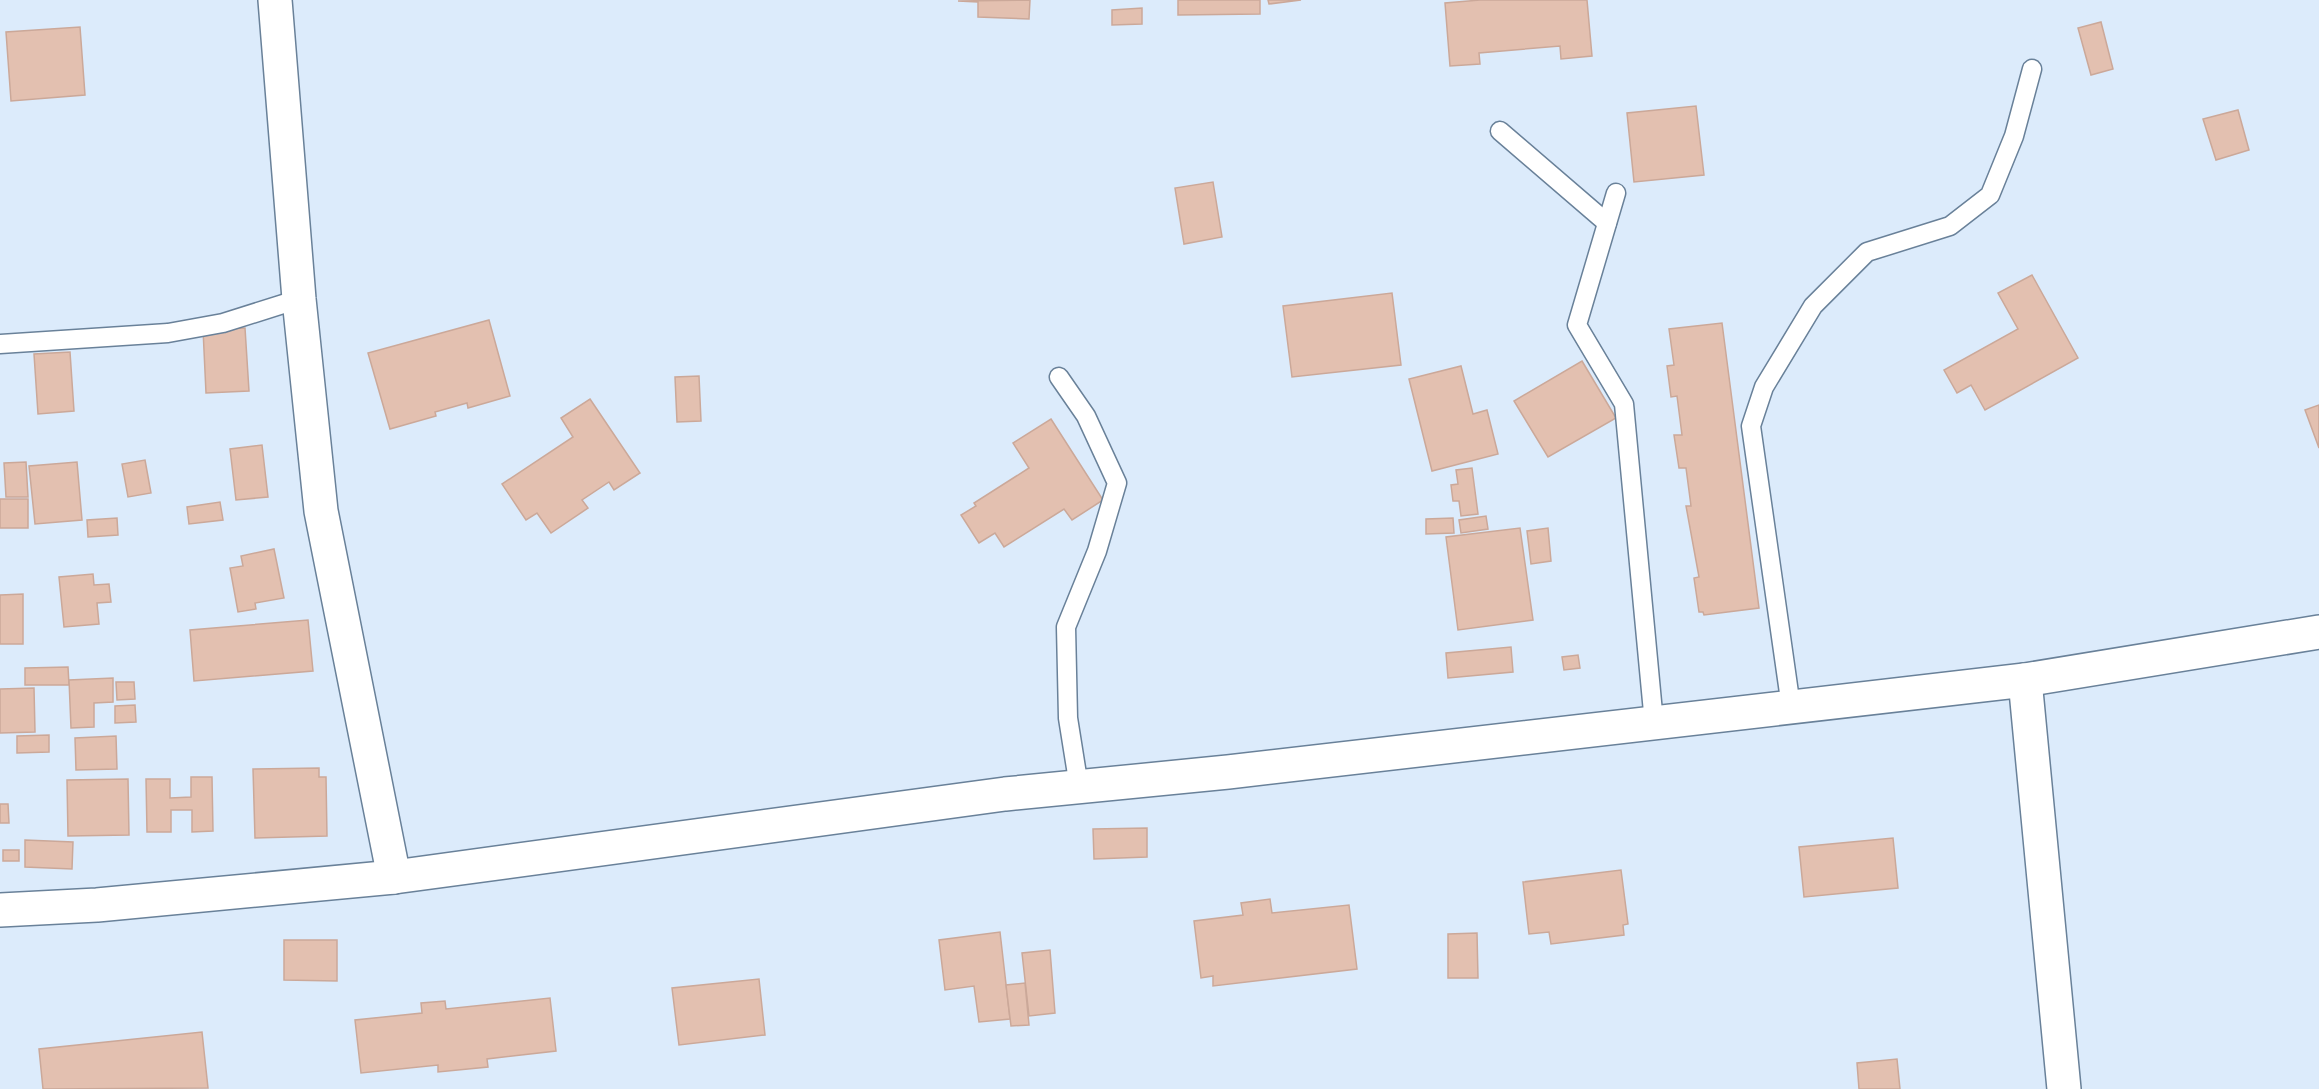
<svg xmlns="http://www.w3.org/2000/svg" width="2319" height="1089" font-family="'Playfair Display',serif">
  <rect width="100%" height="100%" fill="#dcebfb"/>
  <g fill="#e3c0b0" stroke="#cba899" stroke-width="1.5">
    <path d="M1030,0L1029,19L978,17V2L958,1Z"/>
    <path d="M1178,0H1260V14L1178,15Z"/>
    <path d="M1268,0H1301L1269,4Z"/>
    <path d="M1480,0H1587L1592,56L1561,59L1560,46L1479,53L1480,64L1450,66L1445,3Z"/>
    <path d="M1142,8V24L1112,25V10Z"/>
    <path d="M2101,22L2113,69L2091,75L2078,28Z"/>
    <path d="M80,27L85,95L11,101L6,32Z"/>
    <path d="M1696,106L1704,175L1634,182L1627,113Z"/>
    <path d="M2238,110L2249,150L2216,160L2203,119Z"/>
    <path d="M1213,182L1222,237L1184,244L1175,188Z"/>
    <path d="M2032,275L2078,358L1985,410L1971,385L1957,393L1944,370L2018,329L1998,293Z"/>
    <path d="M1392,293L1401,365L1292,377L1283,306Z"/>
    <path d="M489,320L510,396L468,408L467,403L435,412L436,416L390,429L368,353Z"/>
    <path d="M1722,323L1759,608L1704,615L1703,612H1699L1694,578L1699,577L1686,506H1691L1686,468H1679L1674,435H1682L1677,396L1671,397L1667,366L1674,365L1669,329Z"/>
    <path d="M245,328L249,391L206,393L203,329Z"/>
    <path d="M70,352L74,411L38,414L34,354Z"/>
    <path d="M1582,361L1616,418L1548,457L1514,401Z"/>
    <path d="M1461,366L1473,414L1487,410L1498,454L1432,471L1409,379Z"/>
    <path d="M699,376L701,421L677,422L675,377Z"/>
    <path d="M590,399L640,473L614,490L609,482L582,500L588,508L551,533L537,513L526,520L502,484L573,437L561,418Z"/>
    <path d="M2319,405V448L2305,410Z"/>
    <path d="M1051,419L1103,500L1072,520L1064,509L1004,547L995,533L979,543L961,515L976,506L974,503L1029,468L1013,443Z"/>
    <path d="M262,445L268,497L236,500L230,449Z"/>
    <path d="M145,460L151,493L128,497L122,464Z"/>
    <path d="M26,462L28,497H6L4,463Z"/>
    <path d="M77,462L82,520L35,524L29,466Z"/>
    <path d="M1472,468L1478,514L1461,516L1459,501H1453L1451,485L1458,484L1456,470Z"/>
    <rect x="0" y="499" width="28" height="29"/>
    <path d="M220,502L223,520L189,524L187,507Z"/>
    <path d="M1486,516L1488,529L1461,533L1459,520Z"/>
    <path d="M117,518L118,535L88,537L87,520Z"/>
    <path d="M1453,518L1454,533L1426,534V519Z"/>
    <path d="M1520,528L1533,620L1458,630L1446,537Z"/>
    <path d="M1548,528L1551,561L1531,564L1527,531Z"/>
    <path d="M274,549L284,598L255,603L256,609L238,612L230,568L243,566L241,556Z"/>
    <path d="M93,574L94,585L109,584L111,602L97,603L99,624L64,627L59,577Z"/>
    <path d="M23,594V644H0V595Z"/>
    <path d="M308,620L313,671L194,681L190,630Z"/>
    <path d="M1511,647L1513,672L1448,678L1446,653Z"/>
    <path d="M1578,655L1580,668L1564,670L1562,657Z"/>
    <path d="M68,667L69,685H25V668Z"/>
    <path d="M113,678V702L94,703V727L71,728L69,680Z"/>
    <path d="M116,682H134L135,699L117,700Z"/>
    <path d="M34,688L35,732L0,733V689Z"/>
    <path d="M135,705L136,722L115,723V706Z"/>
    <path d="M49,735V752L17,753V736Z"/>
    <path d="M116,736L117,769L76,770L75,738Z"/>
    <path d="M319,768V777H326L327,836L255,838L253,769Z"/>
    <path d="M191,777H212L213,831L192,832V810H171V832H147L146,779H170V798L191,797Z"/>
    <path d="M128,779L129,835L68,836L67,780Z"/>
    <path d="M0,804H8L9,823H0Z"/>
    <path d="M1147,828V857L1094,859L1093,829Z"/>
    <path d="M1893,838L1898,888L1804,897L1799,847Z"/>
    <path d="M25,840L73,842L72,869L25,867Z"/>
    <rect x="3" y="850" width="16" height="11"/>
    <path d="M1621,870L1628,924L1623,925L1624,935L1551,944L1549,932L1529,934L1523,882Z"/>
    <path d="M1270,899L1272,913L1349,905L1357,969L1213,986V976L1201,978L1194,921L1243,915L1241,903Z"/>
    <path d="M1000,932L1010,1019L979,1022L974,986L945,990L939,940Z"/>
    <path d="M1477,933L1478,978H1448V934Z"/>
    <path d="M284,940H337V981L284,980Z"/>
    <path d="M1050,950L1055,1013L1029,1016L1022,953Z"/>
    <path d="M759,979L765,1035L679,1045L672,988Z"/>
    <path d="M1025,983L1029,1025L1011,1026L1006,985Z"/>
    <path d="M550,998L556,1051L487,1059L488,1067L438,1072V1065L361,1073L355,1020L422,1013L421,1003L445,1001L446,1009Z"/>
    <path d="M202,1032L208,1088L43,1089L39,1049Z"/>
    <path d="M1897,1059L1900,1089H1859L1857,1063Z"/>
  </g>
  <g fill="none" stroke-linecap="round" stroke-linejoin="round">
    <defs>
      <g id="service">
        <path d="M1500,131L1607,223"/>
        <path d="M1616,193L1577,325L1624,404L1654,723"/>
        <path d="M0,344L168,333L223,323L299,299"/>
        <path d="M1059,377L1086,416L1117,483L1097,551L1066,627L1068,718L1079,787"/>
        <path d="M1791,707L1751,426L1764,387L1813,306L1867,252L1950,226L1990,195L2014,136L2032,69"/>
      </g>
      <g id="minor">
        <path d="M275,0L299,299L321,511L394,877"/>
        <path d="M2025,680L2064,1089"/>
        <path d="M0,910L97,905L394,877L1005,794L1228,772L2025,680L2319,632"/>
      </g>
    </defs>
    <use href="#service" stroke="#698199" stroke-width="21"/>
    <use href="#minor" stroke="#698199" stroke-width="36"/>
    <use href="#service" stroke="#fff" stroke-width="18"/>
    <use href="#minor" stroke="#fff" stroke-width="33"/>
  </g>
</svg>
